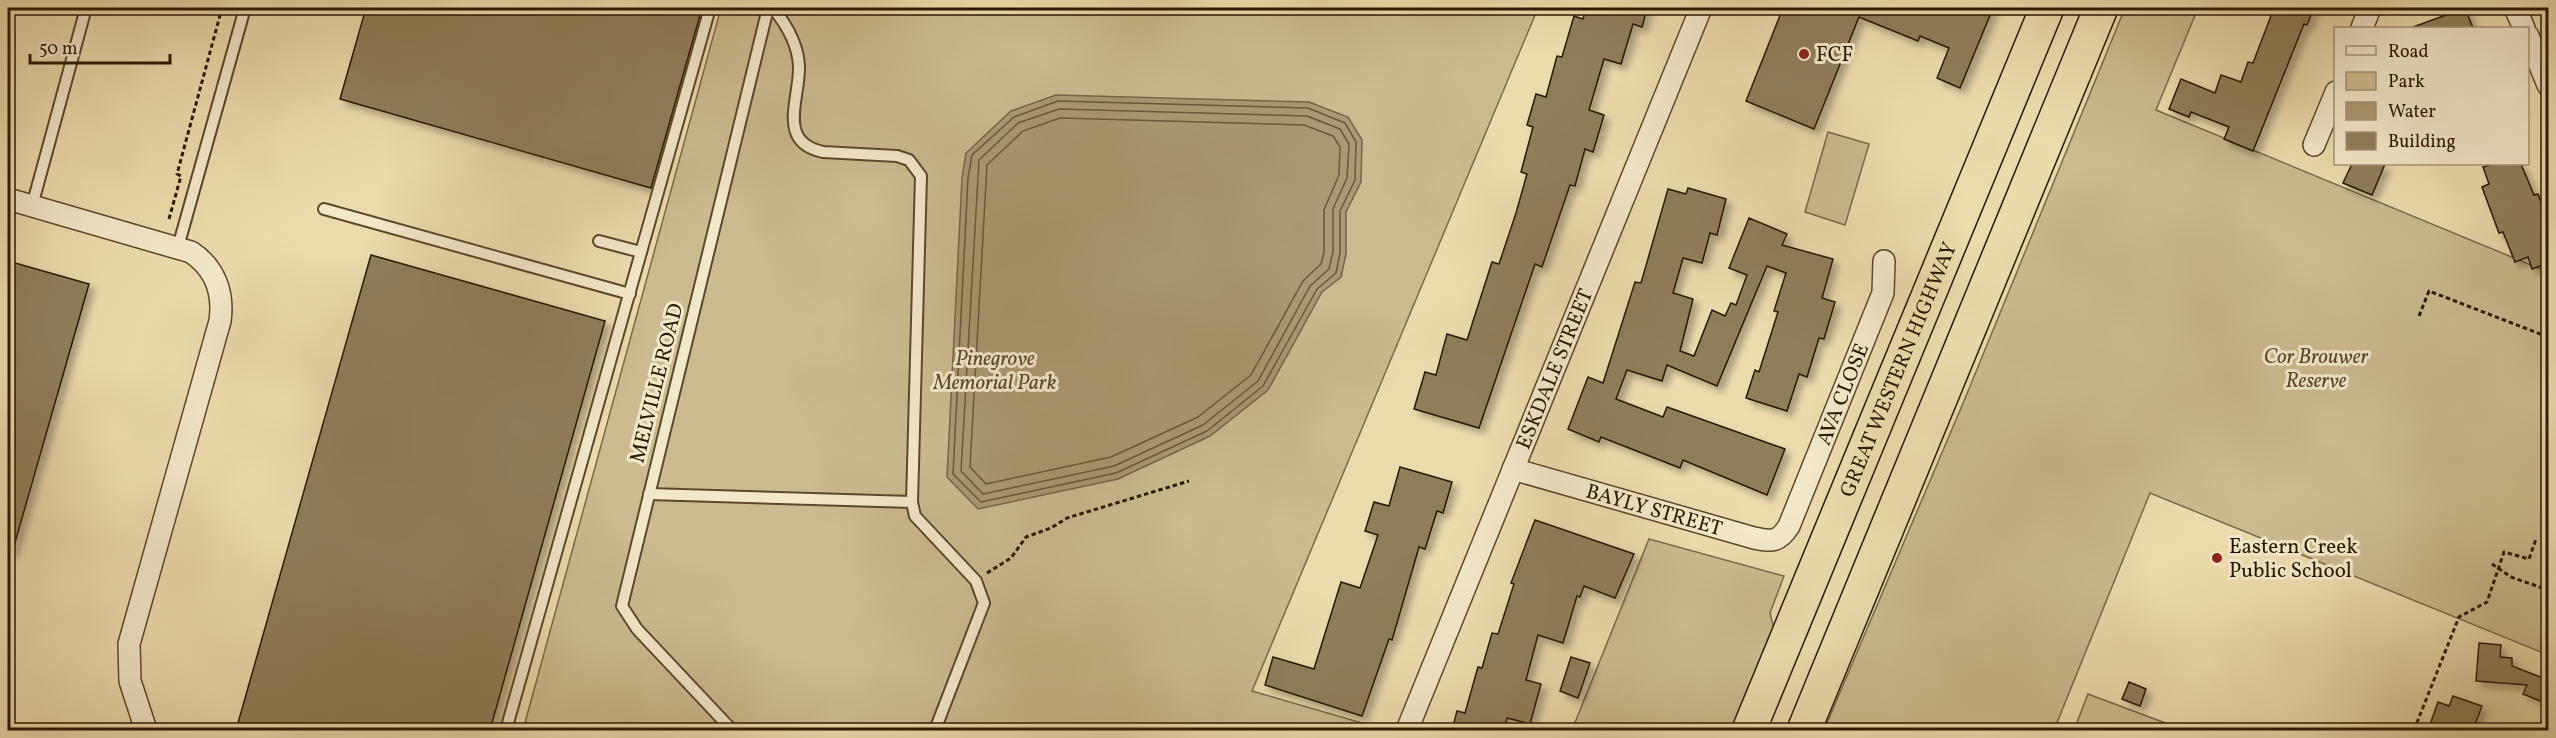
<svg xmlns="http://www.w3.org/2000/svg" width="2556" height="738" font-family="Vollkorn,serif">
  <defs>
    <filter id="shadow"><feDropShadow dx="5.5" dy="5.5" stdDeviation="3" flood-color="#0004"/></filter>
  </defs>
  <rect width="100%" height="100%" fill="#ecdcad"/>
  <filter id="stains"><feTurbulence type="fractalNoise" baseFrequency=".00333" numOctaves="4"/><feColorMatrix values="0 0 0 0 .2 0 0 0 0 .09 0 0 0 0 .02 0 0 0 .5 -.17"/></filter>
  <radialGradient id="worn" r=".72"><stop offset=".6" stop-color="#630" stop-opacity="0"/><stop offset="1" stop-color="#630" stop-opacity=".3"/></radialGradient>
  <g fill="#cbbb90" stroke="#7b6a48" stroke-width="1.5">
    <path d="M721,8H1538L1252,691L1376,727L1377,730H523Z"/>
    <path d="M2125,8H2198L2156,110L2548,272V655L2150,493L2054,730H1824L1964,401Z"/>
    <path d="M1828,132L1869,144L1845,225L1805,212Z"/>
    <path d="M1649,539L1784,576L1770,613L1775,632L1731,730H1572Z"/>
    <path d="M2088,694L2168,724L2165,730H2074Z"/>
  </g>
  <path fill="#aa9972" stroke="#776544" stroke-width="1.5" d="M1056,95L1309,102L1348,117L1362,140L1361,182L1346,212V254L1341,277L1322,292L1268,390L1210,436L1118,479L978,509L947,477L962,178L966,153L1011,111Z"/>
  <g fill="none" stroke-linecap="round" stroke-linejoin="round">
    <g stroke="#6a5839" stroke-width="1.5">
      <path d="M1058,101L1308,108L1345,123L1356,142L1355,180L1340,211V253L1336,273L1317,289L1263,386L1207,431L1116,473L981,502L953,474L968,178L972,155L1014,117Z"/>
      <path d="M1059,109L1307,116L1340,129L1349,144L1347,178L1333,209V252L1329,269L1310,286L1258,381L1203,425L1114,466L983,494L961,471L979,160L1018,123Z"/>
      <path d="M1060,118L1304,125L1333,136L1340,147L1339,175L1324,210V252L1321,264L1303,281L1251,375L1198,417L1111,457L986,484L970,467L987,165L1023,131Z"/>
    </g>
  </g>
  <g fill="#8f7e5a" stroke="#2b1800" stroke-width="1.5" filter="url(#shadow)">
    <path d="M366,8H702L651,188L340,99Z"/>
    <path d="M1586,8H1647L1642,27L1633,24L1621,64L1604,59L1589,110L1604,115L1593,152L1585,149L1575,186L1570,185L1542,267L1535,264L1479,428L1414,409L1425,372L1436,375L1447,334L1467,340L1492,262L1499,264L1516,213L1527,174L1521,172L1533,127L1527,125L1536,94L1546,97L1557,56L1562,57L1574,16L1583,19Z"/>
    <path d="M1783,8H1993L1960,88L1937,78L1949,48L1920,36L1918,41L1859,17L1814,129L1746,101Z"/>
    <path d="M2274,8H2314L2307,25L2304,24L2253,151L2224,139L2229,127L2191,112L2189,117L2169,109L2181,79L2215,93L2221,75L2241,82L2248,62L2253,63Z"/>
    <path d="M2465,8L2473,28H2413V27Z"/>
    <path d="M2352,164H2385L2372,195L2343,183Z"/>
    <path d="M2494,164H2521L2534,195L2538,194L2548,221V263L2532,269L2528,257L2515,262L2503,232L2499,233L2482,187L2489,184L2483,167Z"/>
    <path d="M1688,188L1726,199L1717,235L1710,233L1702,263L1683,258L1673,293L1693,299L1680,351L1694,356L1712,310L1725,316L1731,303L1736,305L1747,275L1729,268L1749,218L1787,234L1782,245L1833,259L1822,298L1835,302L1824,339L1819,338L1807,377L1799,374L1787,411L1746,398L1755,370L1759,372L1778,312L1774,311L1786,273L1767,266L1717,386L1667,365L1662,381L1627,370L1616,399L1663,417L1667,407L1785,449L1767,495L1683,460L1680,468L1601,437L1599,442L1568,429L1588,377L1603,383L1635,282L1641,283L1668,189L1686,194Z"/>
    <path d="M371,255L605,321L490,730H236Z"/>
    <path d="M8,261L89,284L12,553L8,552Z"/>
    <path d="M1400,467L1452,482L1443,513L1437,511L1425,549L1419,547L1392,640L1389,639L1362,716L1265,685L1273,657L1314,669L1341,582L1360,588L1378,535L1365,531L1374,502L1389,506Z"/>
    <path d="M1535,520L1634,554L1615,598L1584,586L1580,597L1577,596L1563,643L1538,635L1526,680L1541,684L1530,724L1507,718L1504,730H1452L1457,711L1465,713L1478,667L1482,668L1492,633L1498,634L1514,584L1511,583Z"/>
    <path d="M2479,643L2501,645L2500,657L2512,658V666L2548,680V704L2523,694L2527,685L2476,681Z"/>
    <path d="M1571,657L1590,663L1578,698L1560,691Z"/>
    <path d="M2129,682L2146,689L2140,706L2122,699Z"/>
    <path d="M2453,696L2482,706L2473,730H2428L2438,702L2449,706Z"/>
  </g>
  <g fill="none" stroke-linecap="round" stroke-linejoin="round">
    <defs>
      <g id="service">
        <path d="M773,8C786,24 798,45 799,66C800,99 776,142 823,152L897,156L909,160L921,176L912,502L915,516L976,581L984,603L935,730"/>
        <path d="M32,206L86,8"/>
        <path d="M324,209L630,294"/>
        <path d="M599,241L641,252"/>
        <path d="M178,247L245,8"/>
        <path d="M649,494L912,502"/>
        <path d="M506,730L710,8"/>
        <path d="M732,730L637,629L622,606L768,8"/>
      </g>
      <g id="minor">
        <path d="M2515,8L2524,28"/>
        <path d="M2362,28L2370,8"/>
        <path d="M2528,36L2548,85"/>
        <path d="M2314,145L2336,92"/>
        <path d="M8,199L191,252C215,268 224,293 220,321L129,644L130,681L146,730"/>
        <path id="s1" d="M1513,469L1754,538C1772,542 1779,542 1789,526L1883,293L1884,261"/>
        <path id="s2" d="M1407,730L1701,8"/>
      </g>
      <g id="trunk">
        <path id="s3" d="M1749,730L2047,8"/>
        <path d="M1804,730L2101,8"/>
      </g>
    </defs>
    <use href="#service" stroke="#5b492b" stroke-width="14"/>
    <use href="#minor" stroke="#5b492b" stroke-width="24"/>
    <use href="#trunk" stroke="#2b1800" stroke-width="36"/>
    <g stroke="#2b1800" stroke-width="3" stroke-dasharray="4.5 3" stroke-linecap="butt">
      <path d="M169,219L181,176L177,174L222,8"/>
      <path d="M2419,316L2429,291L2548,337"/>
      <path d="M2492,564L2511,577L2548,590"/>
      <path d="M987,573L1011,558L1026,537L1051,528L1067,518L1189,481"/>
      <path d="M2414,730L2459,617L2487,602L2504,552L2529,559L2536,539"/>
    </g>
    <use href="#service" stroke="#f3e8ca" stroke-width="10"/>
    <use href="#minor" stroke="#f3e8ca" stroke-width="21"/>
    <use href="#trunk" stroke="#ecdcad" stroke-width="33"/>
  </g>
  <g fill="#8f2418" stroke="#f3e8ca" stroke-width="2">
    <circle cx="1804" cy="54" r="6"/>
    <circle cx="2217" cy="558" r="6"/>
  </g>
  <g text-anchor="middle" stroke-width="6" stroke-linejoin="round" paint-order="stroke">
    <g font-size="21" fill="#2b1800" stroke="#f3e8ca" text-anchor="start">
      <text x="1816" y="61">FCF</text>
      <text x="2229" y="553">Eastern Creek<tspan x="2229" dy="24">Public School</tspan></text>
    </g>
    <g font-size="21" font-style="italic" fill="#5b492b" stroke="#f3e8ca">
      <text x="2316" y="363">Cor Brouwer<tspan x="2316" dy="24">Reserve</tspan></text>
      <text x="995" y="365">Pinegrove<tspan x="995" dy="24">Memorial Park</tspan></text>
    </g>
    <g font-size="21" fill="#2b1800" stroke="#f3e8ca">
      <text dy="7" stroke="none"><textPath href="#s2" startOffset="390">ESKDALE STREET</textPath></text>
      <text dy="7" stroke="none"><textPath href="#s3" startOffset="390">GREAT WESTERN HIGHWAY</textPath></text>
      <text transform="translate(656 383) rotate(-76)" y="7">MELVILLE ROAD</text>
      <text dy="7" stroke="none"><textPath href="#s1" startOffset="434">AVA CLOSE</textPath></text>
      <text dy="7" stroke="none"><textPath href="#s1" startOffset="147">BAYLY STREET</textPath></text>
    </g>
  </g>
  <rect width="2556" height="738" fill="none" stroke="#ecdcad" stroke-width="30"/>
  <rect x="9" y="9" width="2538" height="720" fill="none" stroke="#2b1800" stroke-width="3"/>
  <rect x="15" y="15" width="2526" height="708" fill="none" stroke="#2b1800" stroke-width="1.5"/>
  <rect x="2334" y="27" width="195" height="138" fill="#f3e8ca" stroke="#a39579" stroke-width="1.5"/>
  <rect x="2346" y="46" width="30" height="9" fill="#f3e8ca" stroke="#a39579" stroke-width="1.5"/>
  <text x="2388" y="57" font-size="18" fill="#2b1800">Road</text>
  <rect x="2346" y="72" width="30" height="18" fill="#cbbb90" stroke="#a39579" stroke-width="1.5"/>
  <text x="2388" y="87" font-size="18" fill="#2b1800">Park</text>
  <rect x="2346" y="102" width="30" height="18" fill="#aa9972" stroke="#a39579" stroke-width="1.5"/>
  <text x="2388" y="117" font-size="18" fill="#2b1800">Water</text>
  <rect x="2346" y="132" width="30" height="18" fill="#8f7e5a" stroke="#a39579" stroke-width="1.5"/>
  <text x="2388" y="147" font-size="18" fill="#2b1800">Building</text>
  <path d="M30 54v9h140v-9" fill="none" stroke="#2b1800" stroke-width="3"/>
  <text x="39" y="54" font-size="18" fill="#2b1800" stroke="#f3e8ca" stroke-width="4.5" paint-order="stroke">50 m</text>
  <rect width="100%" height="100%" filter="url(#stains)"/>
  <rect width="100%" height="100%" fill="url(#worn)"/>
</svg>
